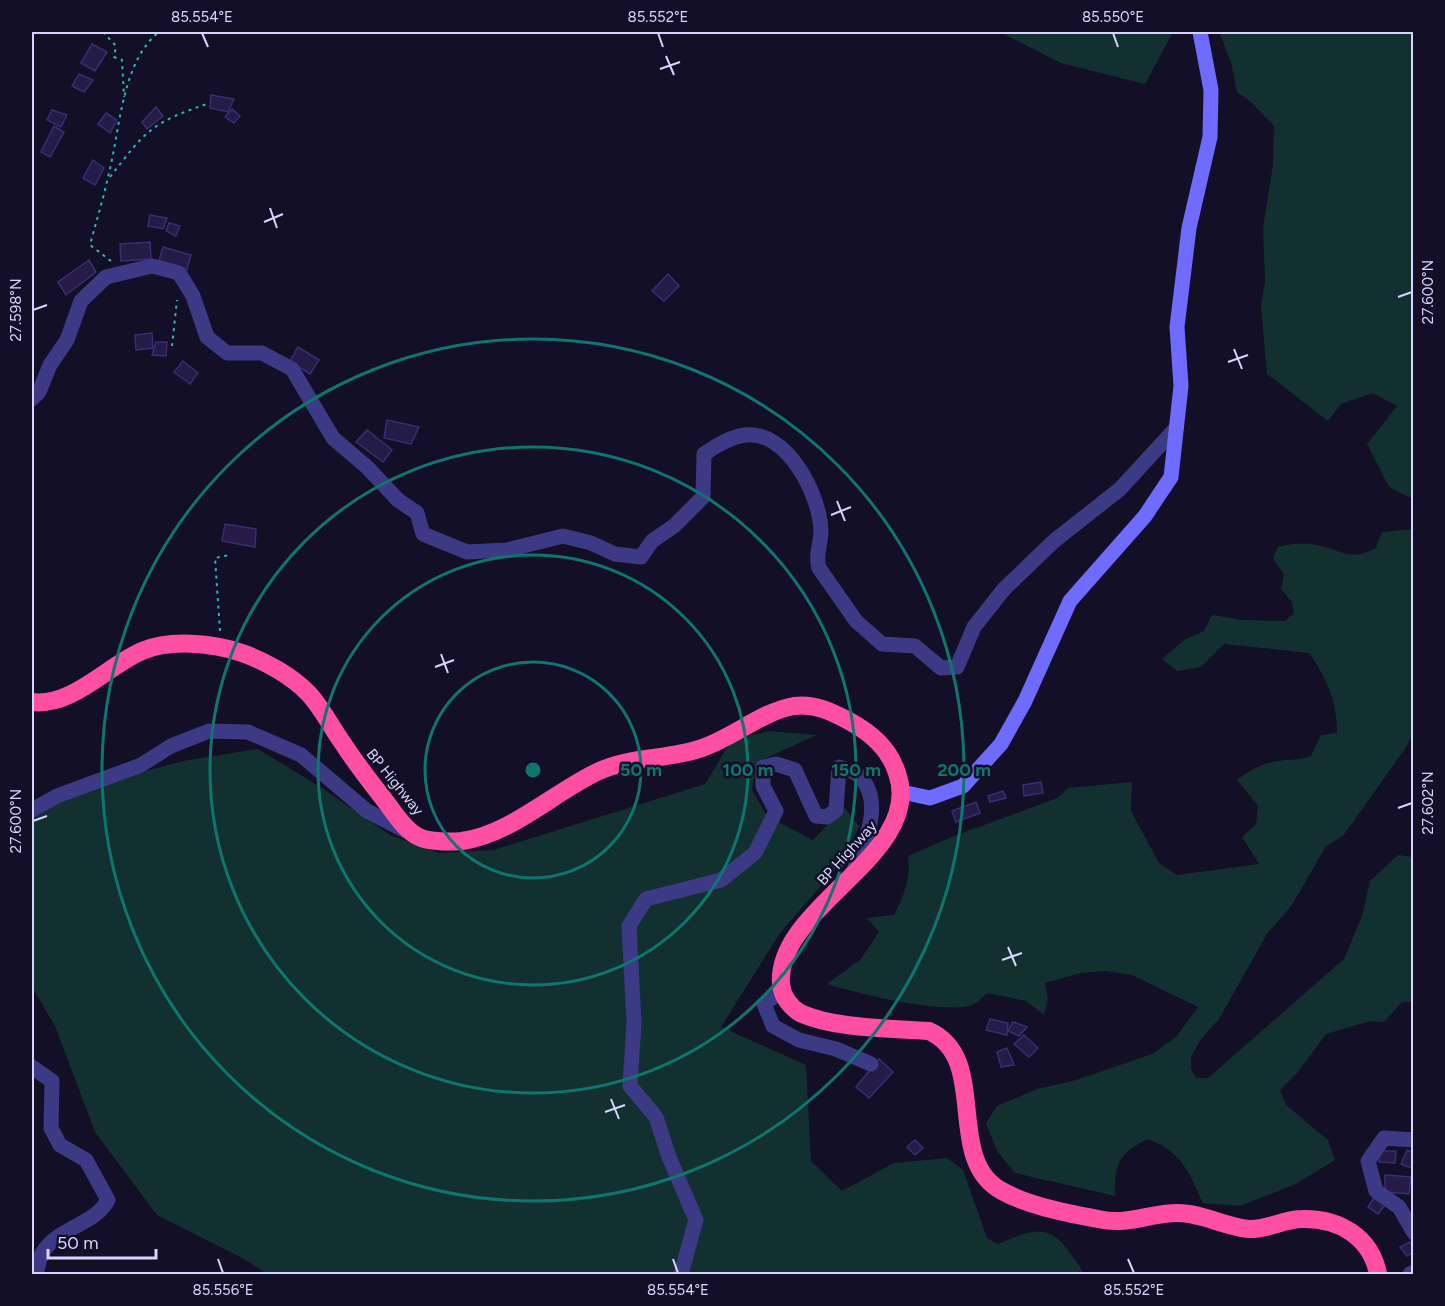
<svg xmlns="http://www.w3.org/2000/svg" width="1445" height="1306" font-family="Figtree,sans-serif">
  <rect width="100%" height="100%" fill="#130f26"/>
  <g fill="#12302f">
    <path d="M1000,32H1173L1145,84L1061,63Z"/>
    <path d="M1219,32H1413V499L1389,487L1367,444L1397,406L1372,393L1341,404L1328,421L1267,374L1261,306L1265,281L1263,228L1273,165L1274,126L1250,101L1237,92L1231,62Z"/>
    <path d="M1413,529L1414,729L1407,746L1343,836L1326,846L1292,905L1267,934L1219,1019L1201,1039L1191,1057V1069L1196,1078H1208L1344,959L1362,916L1370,881L1398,855L1413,857V1002H1402L1384,1022L1370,1021L1326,1034L1298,1072L1280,1090L1286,1105L1328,1140L1335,1160L1296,1184L1240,1206L1203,1203C1188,1171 1182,1152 1148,1139C1118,1153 1115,1164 1115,1196L1015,1173L997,1151L986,1123L997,1106L1037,1089L1076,1080L1152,1054L1176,1037L1198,1007L1132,975L1105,971L1081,973L1045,983L1048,999L1044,1015L1026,1001L987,993C982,997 976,1005 969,1006C937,1013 860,994 827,984L861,959L879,932L867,918L894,915C904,895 911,879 908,856L954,836L1057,798L1068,788L1132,782L1131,811L1159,863L1177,875L1259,864L1242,837L1256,824L1258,806L1237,780C1247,772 1259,765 1272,762C1286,759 1298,761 1311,756L1321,735L1337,733C1337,702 1327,678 1309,653L1224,644L1201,667L1177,671L1162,659L1184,640L1204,631L1212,615L1243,620L1285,621L1294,613L1292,602L1281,589L1284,575L1273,558L1278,547C1291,544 1302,542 1316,545C1342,550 1349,562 1376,548L1382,532Z"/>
    <path d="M768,731L817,735L757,762L752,790L767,816L813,840L844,807L859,826L845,858L780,933L721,1027L806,1065L811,1161L842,1191L894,1163L947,1158L963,1170L987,1238L998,1244C1027,1232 1047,1221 1068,1250C1073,1258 1081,1266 1083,1274H267L244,1259L157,1215L95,1132L55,1026L32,987V812L73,791L183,761L258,749L322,788L390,835L440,853L494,850L705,784L731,741Z"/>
  </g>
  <g fill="#241b47" stroke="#3b2d73" stroke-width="1.5">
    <path d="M92,44L107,52L95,71L81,63Z"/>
    <path d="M79,74L93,80L84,92L72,86Z"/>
    <path d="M211,95L234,99L228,112L210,108Z"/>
    <path d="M156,107L163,116L147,129L142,122Z"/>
    <path d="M232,109L240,116L234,123L225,117Z"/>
    <path d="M52,110L67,115L61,127L47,120Z"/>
    <path d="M106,113L117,120L110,133L98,124Z"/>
    <path d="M54,126L64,132L50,157L41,152Z"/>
    <path d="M93,160L104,168L95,185L83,178Z"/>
    <path d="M150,215L167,218L163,229L148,226Z"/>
    <path d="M169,223L180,226L176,236L166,231Z"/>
    <path d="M150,242L151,259L121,261L120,244Z"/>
    <path d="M163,247L191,255L186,272L158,264Z"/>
    <path d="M89,260L96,272L66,295L58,282Z"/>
    <path d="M668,274L679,286L664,301L652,291Z"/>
    <path d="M152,333L153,348L136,350L135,335Z"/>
    <path d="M156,342H167L166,356L152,355Z"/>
    <path d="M298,347L319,360L310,374L290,361Z"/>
    <path d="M183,361L198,373L190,384L174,372Z"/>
    <path d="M387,420L419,427L411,444L384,438Z"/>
    <path d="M367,430L392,450L383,462L356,442Z"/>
    <path d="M225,524L256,529L255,547L222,541Z"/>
    <path d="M1041,782L1043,793L1024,796L1023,785Z"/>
    <path d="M1003,791L1006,798L990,802L988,796Z"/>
    <path d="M976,802L980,813L956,822L952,811Z"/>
    <path d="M990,1019L1008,1023L1007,1035L986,1030Z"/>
    <path d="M1013,1022L1027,1027L1019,1036L1008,1031Z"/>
    <path d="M1024,1035L1038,1048L1029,1057L1014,1044Z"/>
    <path d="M1007,1048L1014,1065L1001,1067L997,1052Z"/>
    <path d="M879,1059L893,1072L869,1098L856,1087Z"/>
    <path d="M915,1140L923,1148L915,1155L907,1147Z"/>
    <path d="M1407,1150L1414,1153V1169L1401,1164Z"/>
    <path d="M1379,1151H1396L1395,1163L1379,1162Z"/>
    <path d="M1385,1175L1411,1177L1409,1194L1385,1192Z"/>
    <path d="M1375,1196L1385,1205L1378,1214L1368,1207Z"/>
    <path d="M1410,1242L1414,1252L1407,1256L1400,1247Z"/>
  </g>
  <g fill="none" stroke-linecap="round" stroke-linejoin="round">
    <g stroke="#2fb8b0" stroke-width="2" stroke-dasharray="3 4.5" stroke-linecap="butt">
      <path d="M103,32L116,46L114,57L122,60L124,97"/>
      <path d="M110,177C145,132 150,123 207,104"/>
      <path d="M111,261L90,245C96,222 103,200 108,177C120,132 121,62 159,32"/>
      <path d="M172,346L177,300"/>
      <path d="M220,631L215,558L229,555"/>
    </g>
    <g stroke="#3d3a85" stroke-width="15">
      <path d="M32,399L39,392L50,365L67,340L81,301L106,277L152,266L179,273L193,296L207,337L227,353H262L292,369L333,438L368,468L398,500L417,513L423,534L467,552L507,550L563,536L591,543L615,554L641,557L652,541L674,526L703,497L704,454C717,445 730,437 745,435C788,430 820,496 821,531C821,544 815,554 819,568L856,621L882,644L915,646L941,668L957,667L974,627L1004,589L1054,541L1120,489L1176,428"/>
      <path d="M32,810L57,796L141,765L171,746L209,731L248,732L301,755L367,811L406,831"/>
      <path d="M782,991L764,1004L773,1026L799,1040L836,1049L871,1064"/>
      <path d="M32,1067L52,1081L51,1128L60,1145L86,1160L108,1200C95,1225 58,1227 43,1252C39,1258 38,1268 36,1274"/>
      <path d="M1414,1140L1384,1138L1368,1161L1376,1191L1399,1207L1414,1233"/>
      <path d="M681,1274L696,1220L669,1157L656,1117L630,1086L634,1022L629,926L646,899L721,880L755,853L776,811L763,786V767L776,764L795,770L816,816L827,817L836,810L839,767C844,769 853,771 857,774C886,799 865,843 853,872"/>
      <path d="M1410,1274L1414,1272"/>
    </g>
    <path stroke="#6f6bff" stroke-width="15" d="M902,792L930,798L963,786L1001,744L1025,701L1070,601L1145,516L1171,477L1181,386L1177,327L1189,228L1210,137L1211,90L1200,32"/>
    <path stroke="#ff4fa3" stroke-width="18" d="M32,702C72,707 107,666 142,651C170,639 213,643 242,653C265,661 292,676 309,694C322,708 331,727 342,742C356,764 373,785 389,806C397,817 407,832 419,837C429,842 451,842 462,841C511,834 553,793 597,772C631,756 668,760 702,748C734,737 761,712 794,706C814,703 832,712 849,721C871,733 889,748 897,773C926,855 775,906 781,984C782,996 790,1007 800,1013C835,1029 891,1028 929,1031C991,1059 943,1159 1002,1191C1029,1206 1067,1213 1098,1219C1130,1226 1148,1213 1178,1213C1202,1213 1225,1227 1249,1229C1267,1230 1284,1219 1302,1219C1339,1218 1371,1237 1378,1274"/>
  </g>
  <path fill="none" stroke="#d9d4ff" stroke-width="2" d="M202,33L208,47M658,33L663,47M1113,33L1118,47M666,56L674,75M660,69L680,62M270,208L277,228M264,222L283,214M1398,297L1412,292M33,310L47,305M1234,349L1242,369M1228,362L1248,355M837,501L845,521M831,515L851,507M441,654L448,673M435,667L454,660M1398,808L1412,803M33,821L47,816M1008,947L1016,966M1002,960L1022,953M611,1099L619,1119M605,1112L625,1105M218,1259L223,1273M673,1259L678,1273M1128,1259L1134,1273"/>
  <g fill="none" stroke="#0f766e" stroke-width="3">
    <circle cx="533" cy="770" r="108"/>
    <circle cx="533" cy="770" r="215"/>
    <circle cx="533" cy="770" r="323"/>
    <circle cx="533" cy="770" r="431"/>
  </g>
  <g text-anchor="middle" stroke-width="5" stroke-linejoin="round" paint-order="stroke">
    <g font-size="15" fill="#d9d4ff" stroke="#130f26">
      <text transform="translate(395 782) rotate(51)" y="5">BP Highway</text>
      <text transform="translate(847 853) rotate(-48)" y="5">BP Highway</text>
    </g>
  </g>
  <circle cx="533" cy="770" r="9" fill="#0f766e" stroke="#130f26" stroke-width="3"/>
  <g font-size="18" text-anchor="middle" font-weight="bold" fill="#0f766e" stroke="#130f26" stroke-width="5" stroke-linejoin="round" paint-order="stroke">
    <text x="641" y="776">50 m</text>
    <text x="748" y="776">100 m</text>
    <text x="856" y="776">150 m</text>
    <text x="964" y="776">200 m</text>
  </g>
  <rect width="1445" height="1306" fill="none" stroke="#130f26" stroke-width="66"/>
  <path d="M48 1249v9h108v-9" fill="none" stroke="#d9d4ff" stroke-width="3"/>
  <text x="57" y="1249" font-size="18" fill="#d9d4ff" stroke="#130f26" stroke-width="4.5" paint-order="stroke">50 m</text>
  <rect x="33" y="33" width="1379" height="1240" fill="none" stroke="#d9d4ff" stroke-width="2"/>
  <g font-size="15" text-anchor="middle" fill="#d9d4ff">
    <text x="202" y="22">85.554°E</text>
    <text x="658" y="22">85.552°E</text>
    <text x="1113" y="22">85.550°E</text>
    <text transform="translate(1428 292) rotate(-90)" y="5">27.600°N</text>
    <text transform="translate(16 310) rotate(-90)" y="5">27.598°N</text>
    <text transform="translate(1428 803) rotate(-90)" y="5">27.602°N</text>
    <text transform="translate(16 821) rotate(-90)" y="5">27.600°N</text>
    <text x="223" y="1295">85.556°E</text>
    <text x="678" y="1295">85.554°E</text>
    <text x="1134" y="1295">85.552°E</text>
  </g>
</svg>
